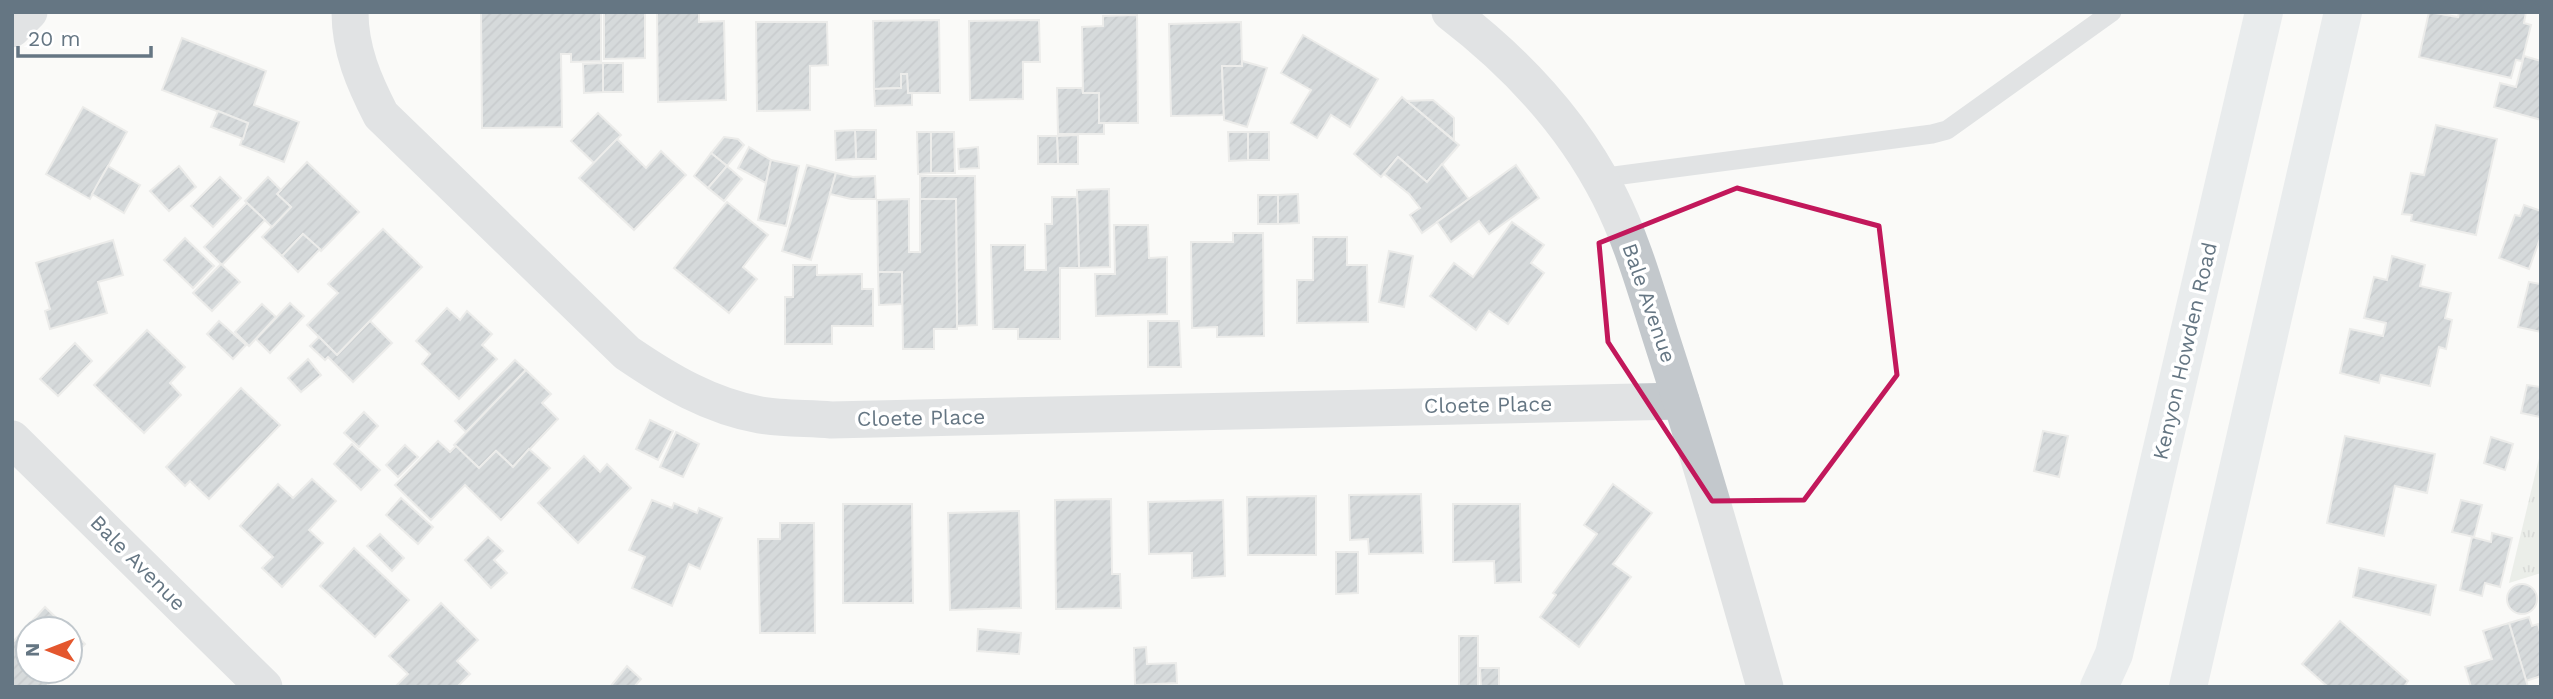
<svg xmlns="http://www.w3.org/2000/svg" width="2553" height="699" font-family="'Work Sans',sans-serif">
  <defs>
    <pattern id="park-tufts" width="24" height="20" patternUnits="userSpaceOnUse" patternTransform="scale(1.75)"><rect width="24" height="20" fill="#dadfd7"/><path d="M3 7l-1-3M5 7V3M7 7l1-3M15 17l-1-3M17 17v-4M19 17l1-3" fill="none" stroke="#b4b9b4"/></pattern>
    <pattern id="building-hatch" width="6" height="6" patternUnits="userSpaceOnUse" patternTransform="scale(1.75)"><rect width="6" height="6" fill="#aab3b9"/><path d="M-1 1l2-2M0 6l6-6M5 7l2-2" fill="none" stroke="#8e969c"/></pattern>
  </defs>
  <rect width="100%" height="100%" fill="#fafaf8"/>
  <path fill="url(#park-tufts)" d="M2541,450V573L2509,583Z"/>
  <g fill="url(#building-hatch)" stroke="#dcdcda" stroke-width="2">
    <path d="M481,12H601V61L571,62V54H561L562,127L482,128Z"/>
    <path d="M604,12H645V58L604,59Z"/>
    <path d="M657,12H699V22L724,21L726,100L658,102Z"/>
    <path d="M2429,12L2458,17L2459,12H2526L2524,23L2531,25L2522,61L2516,60L2511,78L2419,57Z"/>
    <path d="M1137,15L1138,123H1099V93H1083L1082,27L1103,26V16Z"/>
    <path d="M939,20L940,93H908L907,74H901V88L874,89L873,21Z"/>
    <path d="M1039,20L1040,62H1023V99L970,100L969,21Z"/>
    <path d="M756,22H827L828,65L810,66V110L757,111Z"/>
    <path d="M1241,22L1242,66H1222L1224,115L1171,116L1169,24Z"/>
    <path d="M1303,35L1378,79L1350,127L1331,115L1317,138L1291,123L1311,90L1281,73Z"/>
    <path d="M182,38L266,71L254,105L299,122L284,162L240,145L248,123L162,90Z"/>
    <path d="M2524,56L2541,61V120L2494,107L2500,83L2516,87Z"/>
    <path d="M1242,61L1267,68L1247,127L1224,120L1222,66H1242Z"/>
    <rect x="603" y="63" width="20" height="29"/>
    <path d="M603,63V92L584,93L583,64Z"/>
    <path d="M901,74H907L908,93H912V105L875,106L874,89L901,88Z"/>
    <path d="M1057,88H1082L1083,93H1099V123H1104V134H1058Z"/>
    <path d="M1402,97L1459,145L1427,182L1398,157L1381,177L1354,154Z"/>
    <path d="M1433,100L1454,118V140L1407,101Z"/>
    <path d="M83,107L127,132L90,199L46,174Z"/>
    <path d="M218,111L248,123L243,139L211,127Z"/>
    <path d="M598,113L621,135L594,163L571,141Z"/>
    <path d="M2436,125L2497,139L2476,235L2411,221L2412,215L2402,214L2411,173L2424,175Z"/>
    <path d="M855,130H876V159H856Z"/>
    <path d="M855,130L856,159L836,160L835,131Z"/>
    <path d="M917,132H931V173L918,174Z"/>
    <path d="M931,132H954L955,173H931Z"/>
    <path d="M1228,132H1248V160L1229,161Z"/>
    <rect x="1248" y="132" width="21" height="28"/>
    <path d="M1078,135V164H1058L1057,136Z"/>
    <path d="M1038,136H1057L1058,164H1038Z"/>
    <path d="M724,137L738,139L744,145L727,166L711,153Z"/>
    <path d="M617,139L646,168L661,151L686,175L634,230L579,178Z"/>
    <path d="M749,147L771,160L766,183L738,168Z"/>
    <path d="M978,147L979,168L959,169L958,149Z"/>
    <path d="M711,153L727,166L708,188L694,176Z"/>
    <path d="M1398,157L1427,182L1442,164L1469,199L1422,233L1410,215L1420,208L1409,194L1384,174Z"/>
    <path d="M771,160L799,166L786,226L758,220Z"/>
    <path d="M307,162L359,212L321,251L303,234L282,256L262,237L291,207L277,194Z"/>
    <path d="M807,165L836,173L811,260L782,251Z"/>
    <path d="M1516,165L1539,198L1489,234L1479,221L1451,242L1437,222Z"/>
    <path d="M108,166L140,185L124,213L92,194Z"/>
    <path d="M179,166L196,187L169,211L150,191Z"/>
    <path d="M727,166L742,179L724,201L708,188Z"/>
    <path d="M836,173L853,177L875,176L876,199H851L830,194Z"/>
    <path d="M920,176H975L977,325L957,326L956,199H920Z"/>
    <path d="M220,177L241,198L213,227L191,206Z"/>
    <path d="M268,177L281,190L277,194L291,207L272,227L245,201Z"/>
    <path d="M1109,189L1110,267L1079,268L1077,190Z"/>
    <path d="M1298,194L1299,223L1278,224V195Z"/>
    <rect x="1258" y="195" width="20" height="29"/>
    <path d="M1052,197H1077L1079,268H1060V339H1018V329H993L991,245H1025V270H1046L1045,224H1052Z"/>
    <path d="M909,199V252H920V199H956L957,329H934V349H903L902,272H878L877,200Z"/>
    <path d="M727,202L768,235L743,267L757,279L729,313L674,268Z"/>
    <path d="M247,203L265,220L222,265L204,247Z"/>
    <path d="M2524,205L2541,211V236L2529,269L2499,258L2515,215L2520,216Z"/>
    <path d="M1512,222L1544,245L1531,263L1544,273L1508,324L1489,311L1476,330L1430,296L1454,263L1473,277Z"/>
    <path d="M1114,225H1148L1149,258L1167,257V314L1096,316L1095,274H1115Z"/>
    <path d="M383,229L422,267L337,355L307,325L338,293L328,284Z"/>
    <path d="M1233,233H1263L1264,336L1217,337V327L1192,328L1191,242H1233Z"/>
    <path d="M303,234L320,249L298,272L282,256Z"/>
    <path d="M1313,237H1347V265H1367L1368,322L1297,323V280H1313Z"/>
    <path d="M185,238L214,266L193,288L164,260Z"/>
    <path d="M113,240L123,275L98,282L107,313L50,329L45,311L50,309L36,263Z"/>
    <path d="M1389,251L1413,256L1404,307L1379,302Z"/>
    <path d="M2392,256L2425,265L2420,286L2451,293L2445,318L2452,320L2446,349L2439,347L2430,386L2381,375L2379,383L2340,373L2350,329L2383,336L2386,323L2364,318L2374,277L2387,280Z"/>
    <path d="M221,264L240,282L212,311L193,293Z"/>
    <path d="M793,265H817V275L862,274V289H873V326H832V344H785V297H793Z"/>
    <path d="M878,272H902V304L879,305Z"/>
    <path d="M2529,282L2541,284V332L2518,327Z"/>
    <path d="M290,303L304,316L270,353L256,339Z"/>
    <path d="M262,304L276,317L249,346L235,332Z"/>
    <path d="M447,308L460,320L467,311L492,334L482,345L497,359L459,399L422,364L430,354L416,341Z"/>
    <path d="M219,321L246,345L233,359L207,334Z"/>
    <path d="M370,321L392,343L353,382L328,357L325,360L310,346L319,337L337,355Z"/>
    <path d="M1148,321H1179L1181,367H1148Z"/>
    <path d="M147,330L185,367L170,383L181,395L144,433L94,385Z"/>
    <path d="M75,343L92,361L58,396L40,379Z"/>
    <path d="M308,359L321,375L301,392L288,378Z"/>
    <path d="M515,360L526,370L466,432L455,421Z"/>
    <path d="M526,370L551,394L542,403L558,419L513,467L496,451L479,468L454,445Z"/>
    <path d="M2527,385L2541,387L2540,417L2521,413Z"/>
    <path d="M241,388L280,425L209,499L190,481L185,486L166,467Z"/>
    <path d="M364,412L378,426L359,447L344,433Z"/>
    <path d="M650,420L673,431L658,460L636,449Z"/>
    <path d="M2043,431L2068,436L2059,477L2034,471Z"/>
    <path d="M676,432L699,444L683,477L660,467Z"/>
    <path d="M2345,436L2435,454L2427,493L2395,486L2384,536L2327,523Z"/>
    <path d="M2491,437L2513,444L2505,470L2484,463Z"/>
    <path d="M438,441L450,452L456,446L479,468L496,451L513,467L529,449L550,468L501,520L465,485L431,520L395,485Z"/>
    <path d="M352,444L380,470L361,490L334,464Z"/>
    <path d="M405,445L418,457L398,477L386,465Z"/>
    <path d="M584,456L600,472L607,464L631,488L578,543L538,503Z"/>
    <path d="M312,479L336,501L309,530L323,543L282,587L262,568L273,557L240,526L278,484L293,498Z"/>
    <path d="M1613,484L1652,513L1613,564L1631,577L1579,647L1540,617L1556,595L1553,593L1597,534L1584,525Z"/>
    <path d="M1421,494L1423,553L1369,554L1368,539L1350,540L1349,495Z"/>
    <path d="M1316,496V555H1248L1247,497Z"/>
    <path d="M401,498L433,527L418,544L386,515Z"/>
    <path d="M1111,499L1112,574H1120L1121,608L1056,609L1055,500Z"/>
    <path d="M652,500L672,508L674,503L697,513L699,508L722,518L700,569L689,564L672,606L632,588L645,557L629,550Z"/>
    <path d="M1223,500L1225,576L1192,578V553L1149,554L1148,502Z"/>
    <path d="M2461,500L2482,505L2474,537L2452,532Z"/>
    <path d="M843,504H912L913,603H843Z"/>
    <path d="M1453,504H1520L1521,582L1495,583L1494,561L1453,562Z"/>
    <path d="M1019,511L1021,608L950,610L948,513Z"/>
    <path d="M780,523H814L815,633H760L758,539H780Z"/>
    <path d="M2492,533L2512,538L2500,587L2485,583L2482,596L2460,590L2472,537L2491,542Z"/>
    <path d="M380,534L404,558L392,571L367,546Z"/>
    <path d="M488,537L503,551L494,560L507,573L491,588L465,560Z"/>
    <path d="M354,548L409,600L375,637L320,586Z"/>
    <path d="M1336,552H1358V593L1336,594Z"/>
    <path d="M2359,568L2436,585L2430,615L2353,597Z"/>
    <circle cx="2522" cy="599" r="15"/>
    <path d="M441,603L478,640L457,661L470,674L457,687H395L408,674L389,656Z"/>
    <path d="M45,607L68,629H28V671H60L46,687H12V643Z"/>
    <path d="M2529,617L2532,626L2538,624L2541,635V676L2526,681L2509,623Z"/>
    <path d="M2340,621L2408,681L2404,687H2328L2302,664Z"/>
    <path d="M2509,623L2528,687H2471L2465,667L2492,659L2483,631Z"/>
    <path d="M978,629L1021,633L1019,654L977,651Z"/>
    <path d="M70,630L85,644L70,660Z"/>
    <rect x="1459" y="636" width="19" height="51"/>
    <path d="M1146,647L1147,664L1176,663L1177,683L1135,685L1134,648Z"/>
    <path d="M627,666L641,679L634,687H610Z"/>
    <path d="M1480,668H1499V687H1481Z"/>
  </g>
  <g fill="none" stroke-linecap="round" stroke-linejoin="round">
    <path stroke="#c3c8cc" stroke-width="19" d="M1599,178L1932,134L1947,130L2112,12"/>
    <g stroke="#c3c8cc" stroke-width="37">
      <path d="M350,12C350,50 364,82 381,115L627,353C668,381 710,406 760,415C783,419 808,418 831,420L1681,401"/>
      <path d="M1450,12C1514,61 1572,122 1609,195C1634,244 1648,298 1665,350C1701,461 1733,574 1765,687"/>
      <path d="M12,29L29,12"/>
      <path d="M12,439L264,687"/>
    </g>
    <g stroke="#d6dbdf" stroke-width="38">
      <path d="M2099,687L2114,654L2264,12"/>
      <path d="M2188,687L2343,12"/>
    </g>
  </g>
  <path d="M0 0H2553V699H0ZM1737,188L1879,226L1897,375L1804,500L1712,501L1608,342L1599,243Z" fill="#fafaf8" fill-opacity=".55" fill-rule="evenodd"/>
  <path fill="none" stroke="#c2185b" stroke-width="5" stroke-linejoin="round" d="M1737,188L1879,226L1897,375L1804,500L1712,501L1608,342L1599,243Z"/>
  <g text-anchor="middle" stroke-width="7" stroke-linejoin="round" paint-order="stroke">
    <g font-size="21" fill="#657683" stroke="#fff">
      <text transform="translate(1649 303) rotate(71)" y="7">Bale Avenue</text>
      <text transform="translate(2185 351) rotate(-77)" y="7">Kenyon Howden Road</text>
      <text transform="translate(1488 405) rotate(-1)" y="7">Cloete Place</text>
      <text transform="translate(921 418) rotate(-1)" y="7">Cloete Place</text>
      <text transform="translate(138 563) rotate(45)" y="7">Bale Avenue</text>
    </g>
  </g>
  <rect width="2553" height="699" fill="none" stroke="#657683" stroke-width="28"/>
  <g transform="translate(49 650) rotate(270)"><circle r="33" fill="#ffffff" stroke="#c1c8cd" stroke-width="2"/>
  <path d="M0-5L12 26L0 18L-12 26Z" fill="#e4572e"/>
  <text y="-10" font-size="19" font-weight="bold" text-anchor="middle" fill="#657683">N</text>
  </g>
  <path d="M18 46v10h133v-10" fill="none" stroke="#657683" stroke-width="3.5"/>
  <text x="28" y="46" font-size="21" fill="#657683" stroke="#ffffff" stroke-width="5" paint-order="stroke">20 m</text>
</svg>
